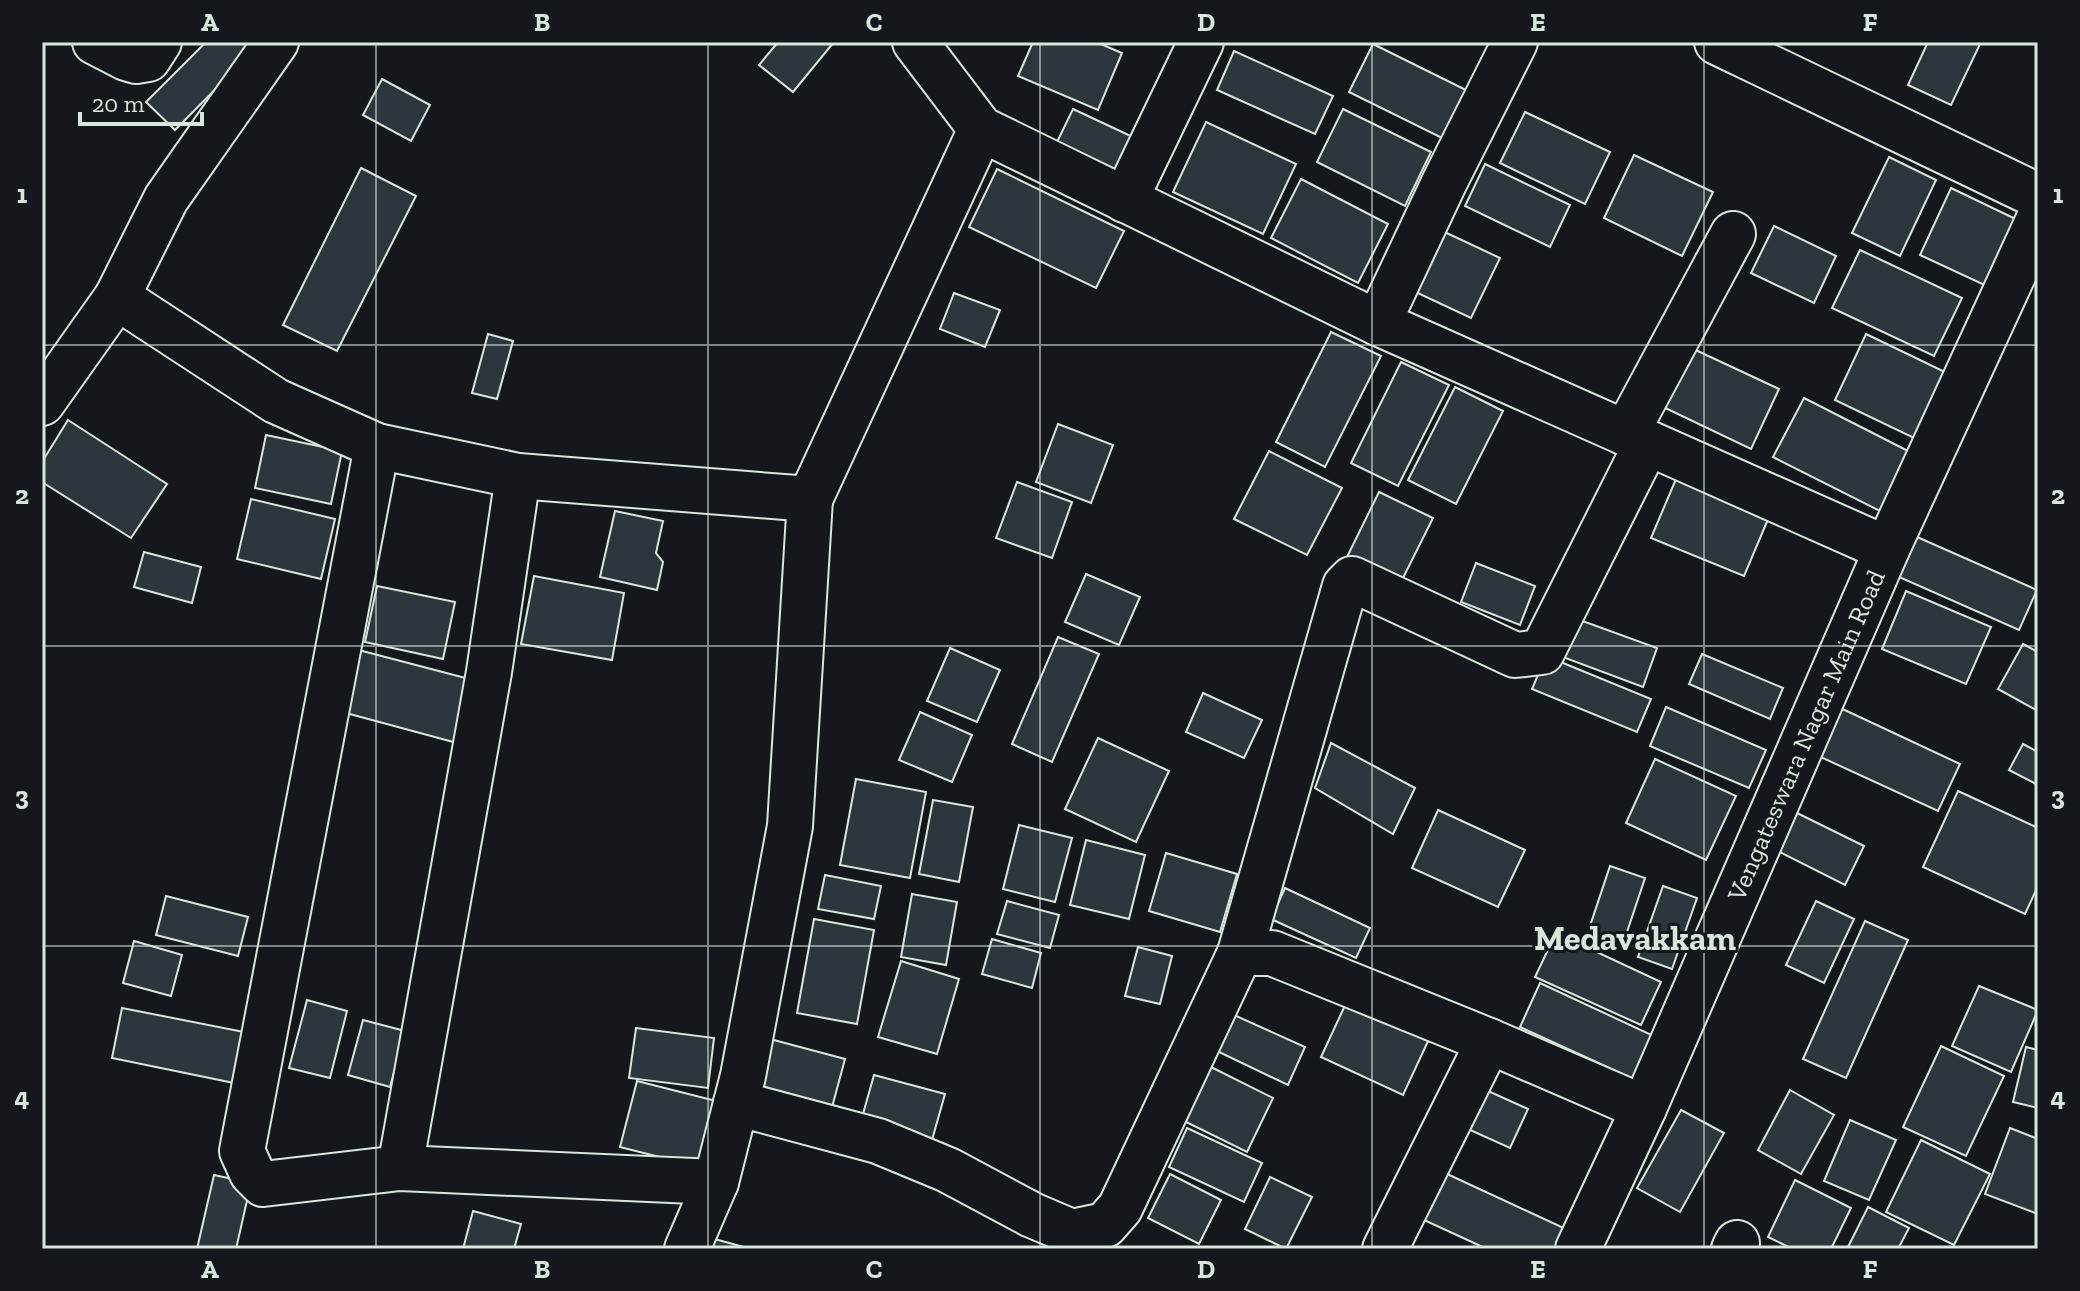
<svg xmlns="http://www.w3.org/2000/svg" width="2080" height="1291" font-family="'Zilla Slab',serif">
  <rect width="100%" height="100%" fill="#14181c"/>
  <g fill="#2c363c" stroke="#d8e6dc" stroke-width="2">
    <path d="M206,42H262L175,130L146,102Z"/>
    <path d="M778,42H834L793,92L759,65Z"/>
    <path d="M1033,42H1096L1122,53L1098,110L1018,76Z"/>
    <path d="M1928,42H1981L1951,105L1908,85Z"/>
    <path d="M1373,44L1472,93L1448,141L1349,92Z"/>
    <path d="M1234,51L1333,96L1315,134L1217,90Z"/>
    <path d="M382,79L430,105L411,141L363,115Z"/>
    <path d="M1073,109L1135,138L1119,171L1057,142Z"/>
    <path d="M1343,109L1431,152L1405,206L1317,162Z"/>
    <path d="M1525,112L1610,152L1585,204L1500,163Z"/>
    <path d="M1206,122L1296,164L1263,234L1173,192Z"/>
    <path d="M1634,155L1713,192L1682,256L1604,218Z"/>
    <path d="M1889,157L1936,180L1900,256L1852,233Z"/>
    <path d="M1485,164L1570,205L1550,247L1465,206Z"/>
    <path d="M361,168L416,196L337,351L283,325Z"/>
    <path d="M997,169L1124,231L1096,288L969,227Z"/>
    <path d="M1301,179L1388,224L1358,283L1271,238Z"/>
    <path d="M1951,188L2024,223L1993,289L1920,255Z"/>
    <path d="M1774,226L1836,256L1814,303L1751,273Z"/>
    <path d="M1436,228L1500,258L1471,318L1407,288Z"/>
    <path d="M1860,250L1962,298L1934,356L1832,308Z"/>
    <path d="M954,293L1000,310L985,347L940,329Z"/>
    <path d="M1331,332L1381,356L1325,467L1276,442Z"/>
    <path d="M488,334L513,341L497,399L472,393Z"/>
    <path d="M1866,334L1947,373L1916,439L1835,400Z"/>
    <path d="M1687,346L1779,389L1751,449L1659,405Z"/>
    <path d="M1401,362L1449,385L1398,486L1351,463Z"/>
    <path d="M1455,387L1503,411L1456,504L1408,480Z"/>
    <path d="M1804,398L1912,453L1882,512L1773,457Z"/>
    <path d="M68,420L167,484L131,538L42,482V462Z"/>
    <path d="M1058,424L1113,445L1091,503L1036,482Z"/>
    <path d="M266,435L342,451L331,504L255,488Z"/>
    <path d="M1269,451L1342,488L1307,555L1234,519Z"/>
    <path d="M1676,479L1769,517L1744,576L1651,538Z"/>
    <path d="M1017,482L1072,502L1052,558L996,538Z"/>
    <path d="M1379,492L1433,518L1401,582L1347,557Z"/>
    <path d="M251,499L335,519L321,579L237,559Z"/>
    <path d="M615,511L663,521L656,553L663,562L657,590L600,577Z"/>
    <path d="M1908,533L2037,590L2019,630L1890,573Z"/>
    <path d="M144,552L201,567L192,603L134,587Z"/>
    <path d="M1476,563L1535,586L1520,625L1461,602Z"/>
    <path d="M1086,574L1140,597L1119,645L1065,622Z"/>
    <path d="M534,576L624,593L612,660L521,644Z"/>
    <path d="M377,586L455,602L443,659L365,642Z"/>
    <path d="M1906,591L1991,627L1966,684L1882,649Z"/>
    <path d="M1566,615L1657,648L1643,687L1552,653Z"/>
    <path d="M1058,637L1099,654L1052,762L1012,744Z"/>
    <path d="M2023,644L2038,652V711L1998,689Z"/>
    <path d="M351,648L473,680L457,743L335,710Z"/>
    <path d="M950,648L1000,670L977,722L927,701Z"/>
    <path d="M1702,654L1783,688L1770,719L1689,684Z"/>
    <path d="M1546,656L1651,699L1637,732L1532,689Z"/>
    <path d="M1203,693L1262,720L1244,758L1186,732Z"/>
    <path d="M1834,705L1960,764L1938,811L1812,753Z"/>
    <path d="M1666,707L1766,750L1749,788L1650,746Z"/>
    <path d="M920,712L972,735L952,782L899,760Z"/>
    <path d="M1098,738L1169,771L1136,842L1065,809Z"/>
    <path d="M1331,743L1415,788L1393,834L1315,788Z"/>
    <path d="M2023,744L2038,752V785L2009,770Z"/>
    <path d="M1655,759L1736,796L1706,860L1626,823Z"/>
    <path d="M856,779L926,792L910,878L840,865Z"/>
    <path d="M1958,791L2038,828V886L2025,914L1923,867Z"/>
    <path d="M933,800L973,807L959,882L919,874Z"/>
    <path d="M1438,810L1525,850L1498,907L1412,868Z"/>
    <path d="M1791,810L1864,846L1845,885L1772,848Z"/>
    <path d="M1019,825L1072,838L1055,902L1003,889Z"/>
    <path d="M1086,840L1145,855L1129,919L1070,905Z"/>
    <path d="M1166,853L1237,874L1220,932L1149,911Z"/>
    <path d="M1610,866L1645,878L1622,947L1587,935Z"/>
    <path d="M825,875L881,886L874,919L818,909Z"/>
    <path d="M1663,886L1697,898L1672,969L1638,957Z"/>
    <path d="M1285,888L1370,928L1356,958L1271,919Z"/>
    <path d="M912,894L957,902L946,965L901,957Z"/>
    <path d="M166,896L248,917L238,956L156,935Z"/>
    <path d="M1007,901L1059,915L1050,948L997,934Z"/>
    <path d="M1816,901L1854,919L1824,983L1786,965Z"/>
    <path d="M814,919L874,930L857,1024L797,1013Z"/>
    <path d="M1865,921L1908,940L1846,1078L1803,1059Z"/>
    <path d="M1556,933L1661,982L1641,1025L1535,977Z"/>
    <path d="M992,939L1041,953L1032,988L982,974Z"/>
    <path d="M134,941L182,955L171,996L123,983Z"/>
    <path d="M1138,947L1172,956L1160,1004L1125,996Z"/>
    <path d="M901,961L959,979L937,1054L878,1037Z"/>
    <path d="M1540,983L1660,1039L1640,1082L1520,1027Z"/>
    <path d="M1979,986L2038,1010L2011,1072L1952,1046Z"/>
    <path d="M1348,999L1430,1037L1403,1095L1321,1057Z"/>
    <path d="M307,1000L347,1011L330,1078L289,1068Z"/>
    <path d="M122,1008L244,1032L234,1083L112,1058Z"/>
    <path d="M1234,1015L1305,1047L1288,1085L1217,1051Z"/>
    <path d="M363,1020L405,1031L390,1087L348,1075Z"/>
    <path d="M636,1028L714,1038L708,1088L629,1078Z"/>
    <path d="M770,1039L845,1059L831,1111L756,1090Z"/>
    <path d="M1941,1046L2004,1076L1966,1156L1903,1127Z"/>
    <path d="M2026,1047L2038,1050V1108L2013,1102Z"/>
    <path d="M1207,1065L1273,1098L1247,1152L1180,1119Z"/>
    <path d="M874,1075L945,1094L932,1140L861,1121Z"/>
    <path d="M637,1081L720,1102L703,1168L620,1147Z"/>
    <path d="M1477,1086L1528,1109L1510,1148L1459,1125Z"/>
    <path d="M1790,1090L1834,1115L1801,1174L1758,1150Z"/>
    <path d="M1681,1110L1724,1133L1680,1212L1637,1188Z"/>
    <path d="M1850,1120L1896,1140L1869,1200L1824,1181Z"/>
    <path d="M1187,1128L1262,1163L1244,1202L1169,1167Z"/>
    <path d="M2010,1128L2038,1139V1214L1985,1194Z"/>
    <path d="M1921,1140L1990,1174L1954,1245L1886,1212Z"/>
    <path d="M1445,1173L1568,1230L1559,1249H1487L1424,1220Z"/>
    <path d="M1170,1174L1221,1200L1199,1244L1148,1218Z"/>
    <path d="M214,1175L251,1183L236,1249H197Z"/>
    <path d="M1270,1177L1312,1197L1286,1249L1245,1229Z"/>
    <path d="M1795,1180L1851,1208L1831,1249H1793L1768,1237Z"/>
    <path d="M1868,1207L1909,1228L1898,1249H1847Z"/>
    <path d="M473,1211L521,1224L514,1249H463Z"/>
    <path d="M711,1238L751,1249H709Z"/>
  </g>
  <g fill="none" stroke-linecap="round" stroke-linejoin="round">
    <defs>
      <g id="minor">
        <path d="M95,42L126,58L136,61L148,59L159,42"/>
        <path d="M915,42L981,129L1378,323L1887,549"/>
        <path d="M1717,42L2038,196"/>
        <path d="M1125,200L1201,42"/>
        <path d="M117,297L276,401L377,446L518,476L810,499L981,129"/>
        <path d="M1378,323L1444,183L1515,42"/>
        <path d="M42,403L117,297L166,199L276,42"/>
        <path d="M1626,433L1733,234"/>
        <path d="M377,446L242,1151L252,1173L263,1184L400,1168L716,1182"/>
        <path d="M1240,953L1345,586L1352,579L1515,655L1542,652L1647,443"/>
        <path d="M736,1103L878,1141L948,1170L1032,1215L1072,1232L1105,1225L1120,1208L1240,953H1272L1489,1041L1644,1108"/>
        <path d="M400,1168L489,672L518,476"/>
        <path d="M687,1249L716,1182L743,1076L790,826L810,499"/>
        <path d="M1385,1249L1489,1041"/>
        <path id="s1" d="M1578,1249L1644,1108L1887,549L2038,221"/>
        <path d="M1734,1249L1737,1243"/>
      </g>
    </defs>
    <use href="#minor" stroke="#d8e6dc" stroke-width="48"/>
    <use href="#minor" stroke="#14181c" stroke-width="44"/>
  </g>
  <path fill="none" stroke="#d8e6dc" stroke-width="2" stroke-opacity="0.55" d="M376,42V1249M708,42V1249M1040,42V1249M1372,42V1249M1704,42V1249M42,345H2038M42,646H2038M42,946H2038"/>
  <g text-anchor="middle" stroke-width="6" stroke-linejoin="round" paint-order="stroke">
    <g font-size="26" fill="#d8e6dc" stroke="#14181c">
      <text dy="9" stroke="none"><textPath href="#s1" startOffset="562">Vengateswara Nagar Main Road</textPath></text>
    </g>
    <g font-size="34" font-weight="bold" fill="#d8e6dc" stroke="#14181c">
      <text x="1635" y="950">Medavakkam</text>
    </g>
  </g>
  <rect width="2080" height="1291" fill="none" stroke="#14181c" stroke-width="88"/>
  <path d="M80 112v12h122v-12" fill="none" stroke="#d8e6dc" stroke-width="4"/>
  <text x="92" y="112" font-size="24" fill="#d8e6dc" stroke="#14181c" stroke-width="6" paint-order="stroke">20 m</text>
  <rect x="44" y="44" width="1992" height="1203" fill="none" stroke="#d8e6dc" stroke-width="3"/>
  <g font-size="26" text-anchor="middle" font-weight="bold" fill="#d8e6dc">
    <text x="210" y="31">A</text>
    <text x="542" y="31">B</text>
    <text x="874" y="31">C</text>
    <text x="1206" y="31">D</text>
    <text x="1538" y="31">E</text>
    <text x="1870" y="31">F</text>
    <text x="22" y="203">1</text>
    <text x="2058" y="203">1</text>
    <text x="22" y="504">2</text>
    <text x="2058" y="504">2</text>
    <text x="22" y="805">3</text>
    <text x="2058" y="805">3</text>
    <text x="22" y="1106">4</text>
    <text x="2058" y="1106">4</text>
    <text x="210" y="1278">A</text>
    <text x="542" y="1278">B</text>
    <text x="874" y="1278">C</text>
    <text x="1206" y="1278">D</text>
    <text x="1538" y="1278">E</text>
    <text x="1870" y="1278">F</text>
  </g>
</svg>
